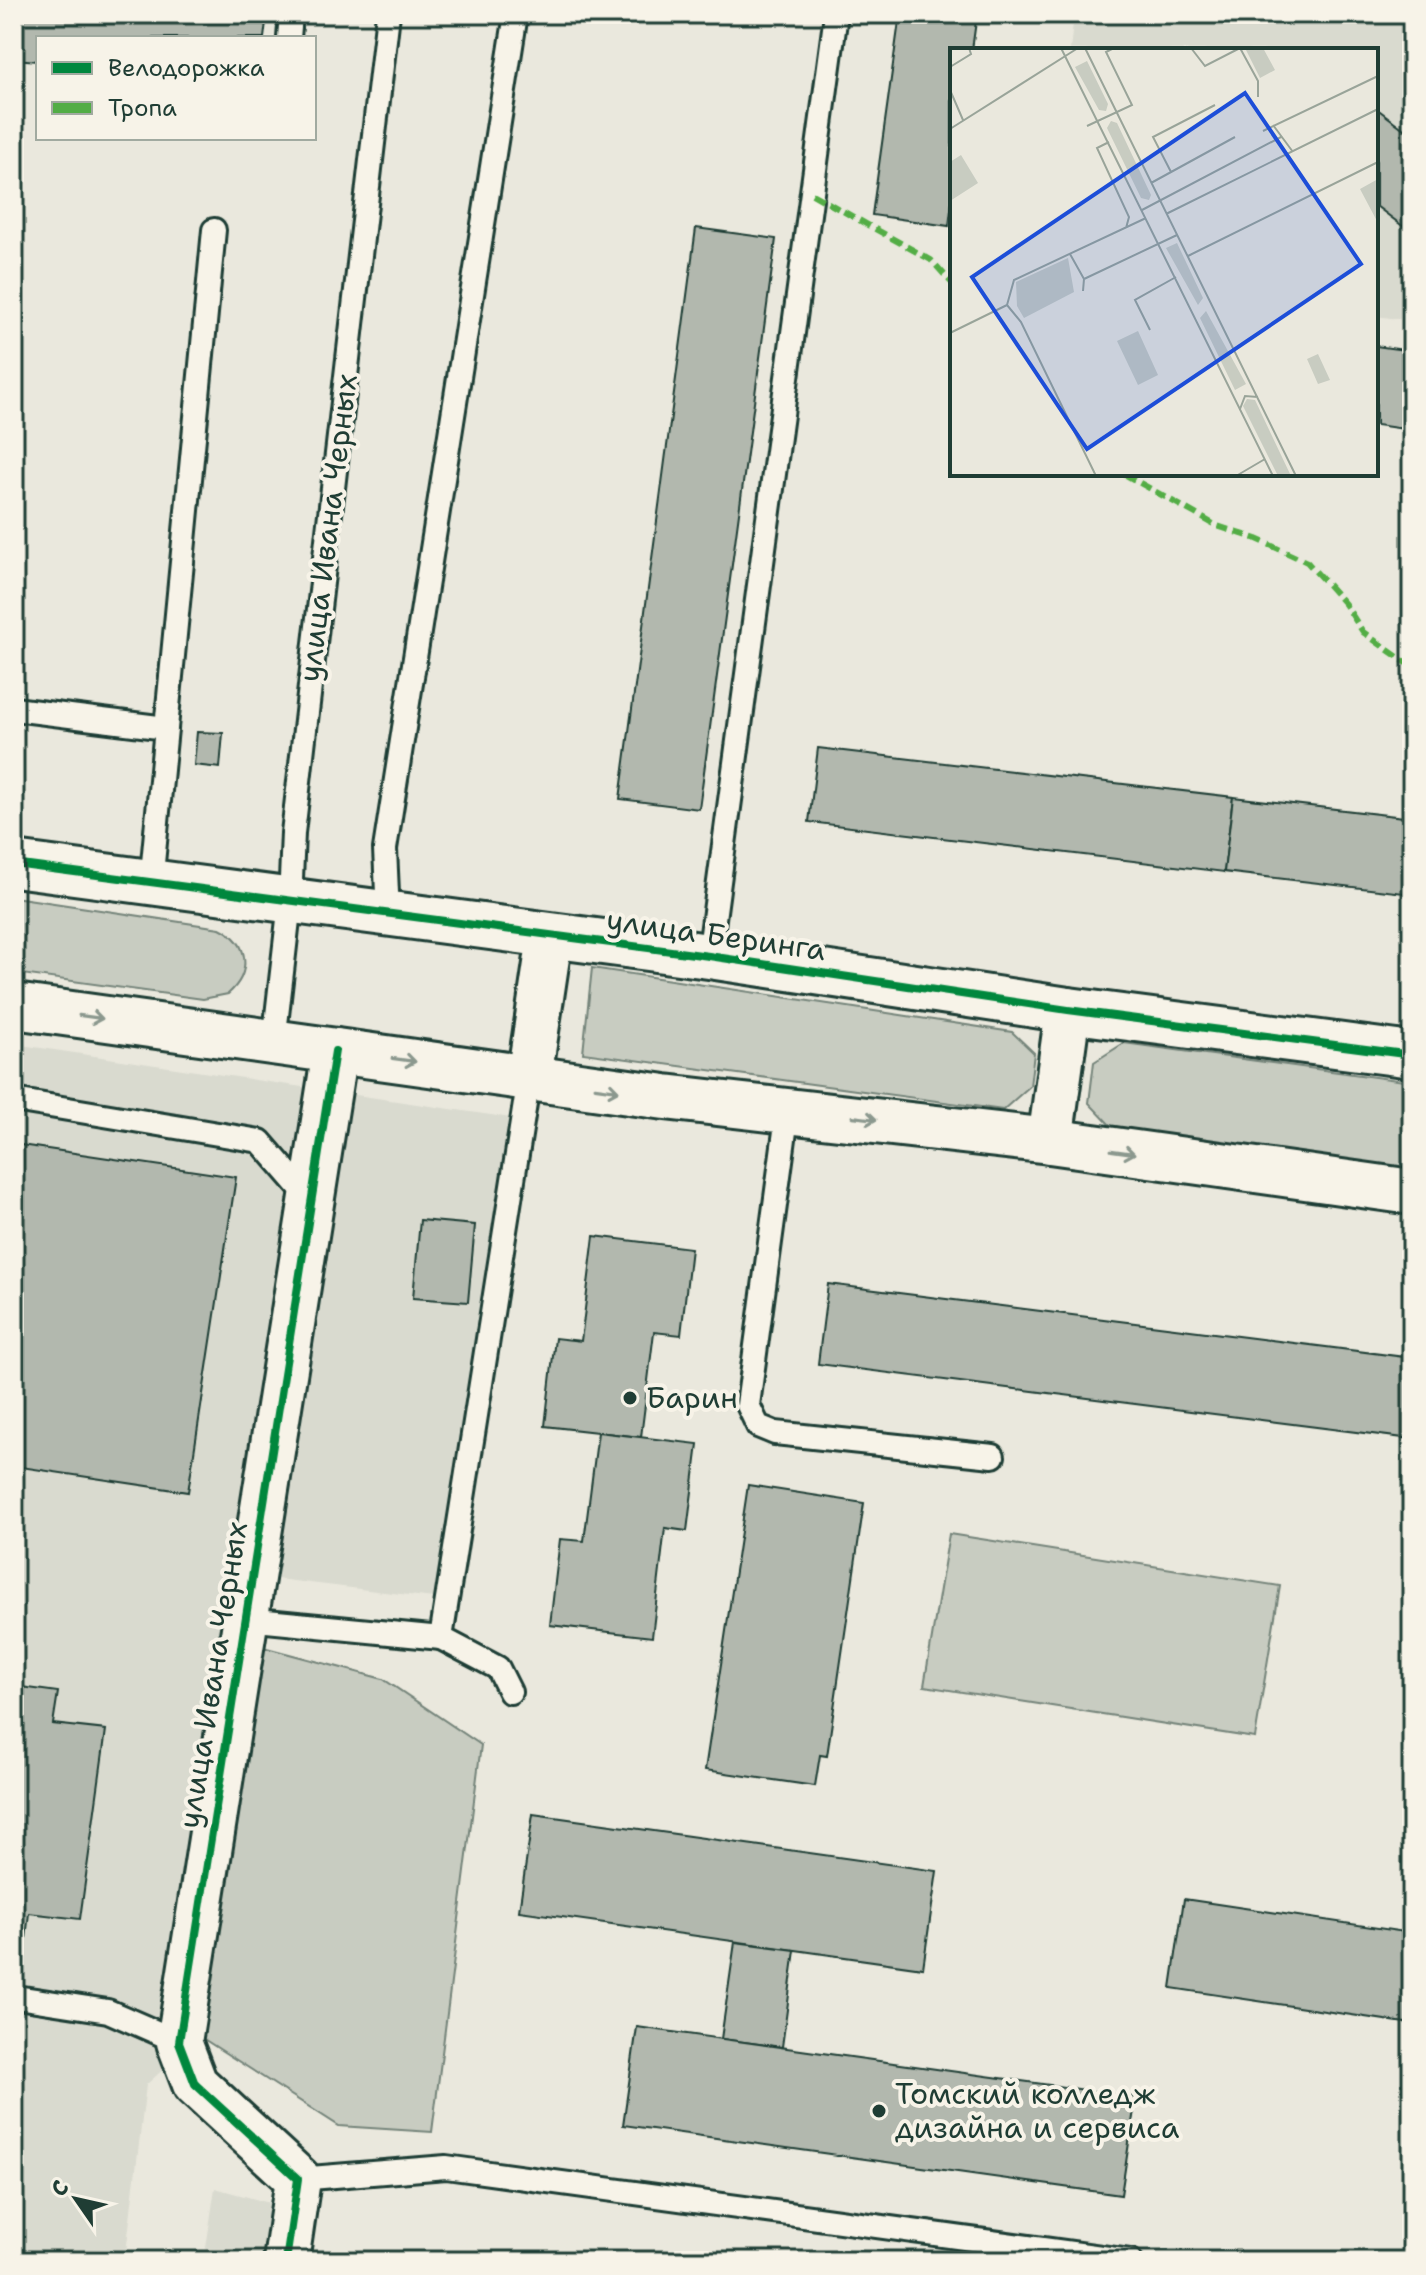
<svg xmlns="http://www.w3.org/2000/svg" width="1426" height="2275" font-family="'Shantell Sans',sans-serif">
  <rect width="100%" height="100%" fill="#eae8dd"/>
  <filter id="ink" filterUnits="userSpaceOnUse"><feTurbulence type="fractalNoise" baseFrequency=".0125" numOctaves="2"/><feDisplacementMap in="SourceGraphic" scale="16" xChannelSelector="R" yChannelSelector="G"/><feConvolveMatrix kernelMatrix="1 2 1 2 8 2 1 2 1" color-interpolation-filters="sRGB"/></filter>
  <g filter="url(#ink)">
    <g fill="#d9dacf">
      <path d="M1074,14H1412V321L1376,316V50H1070Z"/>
      <path d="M14,1044L511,1118L442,1599L269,1578L189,2046L146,2085L125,2261H14Z"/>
      <path d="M215,2188L309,2214L302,2261H204Z"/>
    </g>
    <g fill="#c8ccc1" stroke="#74847a" stroke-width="2">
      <path d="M14,897L220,928C250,943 252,973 228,994L203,999L14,973Z"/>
      <path d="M592,968L1012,1032L1034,1053L1030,1086L1003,1110L583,1053Z"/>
      <path d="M1124,1043L1412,1082V1169L1111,1126L1089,1103L1094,1062Z"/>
      <path d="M949,1534L1280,1586L1255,1738L924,1686Z"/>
      <path d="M263,1647L383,1679L481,1745L432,2132L339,2126L199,2036Z"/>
    </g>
    <g fill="#b2b8ae" stroke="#1f3d34" stroke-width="2">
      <path d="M15,14H267L264,38H38V61L14,59Z"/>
      <path d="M900,14H977L972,50H952V201L949,226L872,215Z"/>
      <path d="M1412,34V55L1402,47Z"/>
      <path d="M1376,108L1412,135V233L1376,206Z"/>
      <path d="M696,228L776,239L699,809L620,799Z"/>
      <path d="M1376,346L1412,351V430L1376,425Z"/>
      <path d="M197,732L223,733L220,768L194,765Z"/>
      <path d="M818,748L1233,797L1224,872L809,822Z"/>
      <path d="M1233,797L1412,818V894L1224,872Z"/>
      <path d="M14,1144L236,1177L188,1492L14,1466Z"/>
      <path d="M420,1220L475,1225L468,1302L413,1298Z"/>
      <path d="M594,1236L691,1248L681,1335L654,1332L641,1437L545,1426L555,1338L581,1341Z"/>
      <path d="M828,1284L1412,1358V1439L818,1364Z"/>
      <path d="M598,1432L698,1444L687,1531L665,1528L652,1637L550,1625L560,1539L584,1541Z"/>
      <path d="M748,1485L864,1503L827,1756L820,1755L815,1786L705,1770Z"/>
      <path d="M14,1686L58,1692L53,1724L106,1730L80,1919L29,1913L25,1947L14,1945Z"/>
      <path d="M533,1814L937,1871L923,1968L519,1911Z"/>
      <path d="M1184,1899L1412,1933V2024L1171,1988Z"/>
      <path d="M735,1942L795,1950L782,2047L721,2039Z"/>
      <path d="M637,2027L1136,2097L1121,2195L623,2125Z"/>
    </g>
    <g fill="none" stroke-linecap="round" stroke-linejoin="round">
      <defs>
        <g id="lane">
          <path d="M289,38L291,14"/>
          <path d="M14,709L166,728"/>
          <path d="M151,884L214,230"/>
          <path d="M388,915L385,849L516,14"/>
          <path d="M709,956L836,14"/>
          <path d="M274,1042L290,902L293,833L388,14"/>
          <path d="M14,1100L260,1141L311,1200"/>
          <path d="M788,1109L748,1405L758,1426L775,1433L993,1456"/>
          <path d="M246,1619L441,1638"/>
          <path d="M510,1692L498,1668L441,1638L529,1078"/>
          <path d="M23,1998L108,2011L179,2042"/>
          <path d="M298,2179L446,2167L1131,2261"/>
        </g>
        <path id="street" d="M286,2261L298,2179L195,2084L179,2042L335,1051"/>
        <g id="secondary">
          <path d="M14,864L709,956L1068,1010L1412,1055"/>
          <path d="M14,1006L665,1097L1050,1141L1412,1192"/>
          <path d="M529,1078L550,937"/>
          <path d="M1050,1141L1068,1010"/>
        </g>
      </defs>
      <use href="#lane" stroke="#1f3d34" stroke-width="28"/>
      <use href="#street" stroke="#1f3d34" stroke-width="50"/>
      <use href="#secondary" stroke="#1f3d34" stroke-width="50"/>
      <use href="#lane" stroke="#f7f3e8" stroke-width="22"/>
      <use href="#street" stroke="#f7f3e8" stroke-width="44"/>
      <use href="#secondary" stroke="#f7f3e8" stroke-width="44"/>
      <g stroke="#52ad45" stroke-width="6" stroke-dasharray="12 6" stroke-linecap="butt">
        <path d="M812,194L931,260L952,283"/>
        <path d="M1124,474L1217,526L1257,539L1307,562L1345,604L1363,632L1412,667"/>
      </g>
      <defs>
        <g id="cycleway">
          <path d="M14,864L709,956L1068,1010L1412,1055"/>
          <path d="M286,2261L298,2179L195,2084L179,2042L335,1051"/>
        </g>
      </defs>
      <use href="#cycleway" stroke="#f7f3e8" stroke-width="13"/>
      <use href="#cycleway" stroke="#00873e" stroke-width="8"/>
    </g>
    <defs><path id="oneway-shaft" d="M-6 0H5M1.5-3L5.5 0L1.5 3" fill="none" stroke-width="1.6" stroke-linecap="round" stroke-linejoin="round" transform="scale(2)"/></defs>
    <g stroke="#8b988e">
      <use href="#oneway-shaft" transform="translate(91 1017) rotate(8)"/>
      <use href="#oneway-shaft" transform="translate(404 1060) rotate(8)"/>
      <use href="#oneway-shaft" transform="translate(607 1089) rotate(8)"/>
      <use href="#oneway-shaft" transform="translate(865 1118) rotate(7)"/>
      <use href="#oneway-shaft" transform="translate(1123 1152) rotate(8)"/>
    </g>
  </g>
  <g fill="#1f3d34" stroke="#f7f3e8" stroke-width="3">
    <circle cx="630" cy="1398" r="8"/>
    <circle cx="879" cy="2111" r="8"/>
  </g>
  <g text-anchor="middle" stroke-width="8" stroke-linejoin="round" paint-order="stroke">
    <g font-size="30" fill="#1f3d34" stroke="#f7f3e8">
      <text transform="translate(328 528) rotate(-83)" y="10">улица Ивана Черных</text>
      <text transform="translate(716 935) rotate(8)" y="10">улица Беринга</text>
      <text transform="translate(213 1675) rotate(-81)" y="10">улица Ивана Черных</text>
    </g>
    <g font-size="30" fill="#1f3d34" stroke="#f7f3e8" text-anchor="start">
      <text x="646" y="1408">Барин</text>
      <text x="895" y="2104">Томский колледж<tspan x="895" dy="34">дизайна и сервиса</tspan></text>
    </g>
  </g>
  <g transform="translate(950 48)">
    <rect width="428" height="428" fill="#eae8dd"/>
    <path d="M295,0H313L325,22L310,30ZM137,13L158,56L156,63L149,62L125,19ZM161,73L167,75L201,147L199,152L191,150L157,80ZM11,107L28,135L0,153V114ZM428,131V175L410,141ZM227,195L253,250L248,257L216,200ZM118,210L124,244L74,270L67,258L66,234ZM256,263L296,336L285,342L250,270ZM188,283L208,327L188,337L167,293ZM368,306L380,332L368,336L357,311ZM297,351L305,352L341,428H328L293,358Z" fill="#c8ccc1"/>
    <path fill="none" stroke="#99a499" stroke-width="2" d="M111,0L323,428M135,0L346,428M241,0L255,18L290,0M290,0L308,33V49M0,19L21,6L19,0M0,42L13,72M323,77L343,104M137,78L182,57L156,4L164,0M0,81L128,0M313,83L428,28M159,94L147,100L179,169L176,180M221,124L203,89L265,57M201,135L285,89M192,162L331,89M216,166L428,61M120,206L134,231M238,208L428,114M133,243L134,231L227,187M57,257L71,274L146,428M57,257L64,232L196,170M200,282L185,252L226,229M0,285L57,257M290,361L295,348L308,349M286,428L315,411"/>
    <path fill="#1d4ed8" fill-opacity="0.15" stroke="#1d4ed8" stroke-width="4" d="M295,45L411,216L137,401L22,229Z"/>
    <rect width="428" height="428" fill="none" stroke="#1f3d34" stroke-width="4"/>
  </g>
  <rect width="1426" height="2275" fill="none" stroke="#f7f3e8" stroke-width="48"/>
  <rect x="24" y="24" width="1378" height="2227" fill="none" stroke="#1f3d34" stroke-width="3" filter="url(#ink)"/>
  <rect x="36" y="36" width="280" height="104" fill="#f7f3e8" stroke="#a1aaa0" stroke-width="2"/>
  <rect x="52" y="62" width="40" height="12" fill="#00873e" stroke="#a1aaa0" stroke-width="2"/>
  <text x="108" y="76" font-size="24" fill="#1f3d34">Велодорожка</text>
  <rect x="52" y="102" width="40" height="12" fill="#52ad45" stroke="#a1aaa0" stroke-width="2"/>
  <text x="108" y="116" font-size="24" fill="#1f3d34">Тропа</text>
  <g transform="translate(76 2199) rotate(304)" stroke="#f7f3e8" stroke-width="6" paint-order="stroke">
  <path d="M0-6L14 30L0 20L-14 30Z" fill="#1f3d34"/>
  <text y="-12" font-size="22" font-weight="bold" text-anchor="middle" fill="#1f3d34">С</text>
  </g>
</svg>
